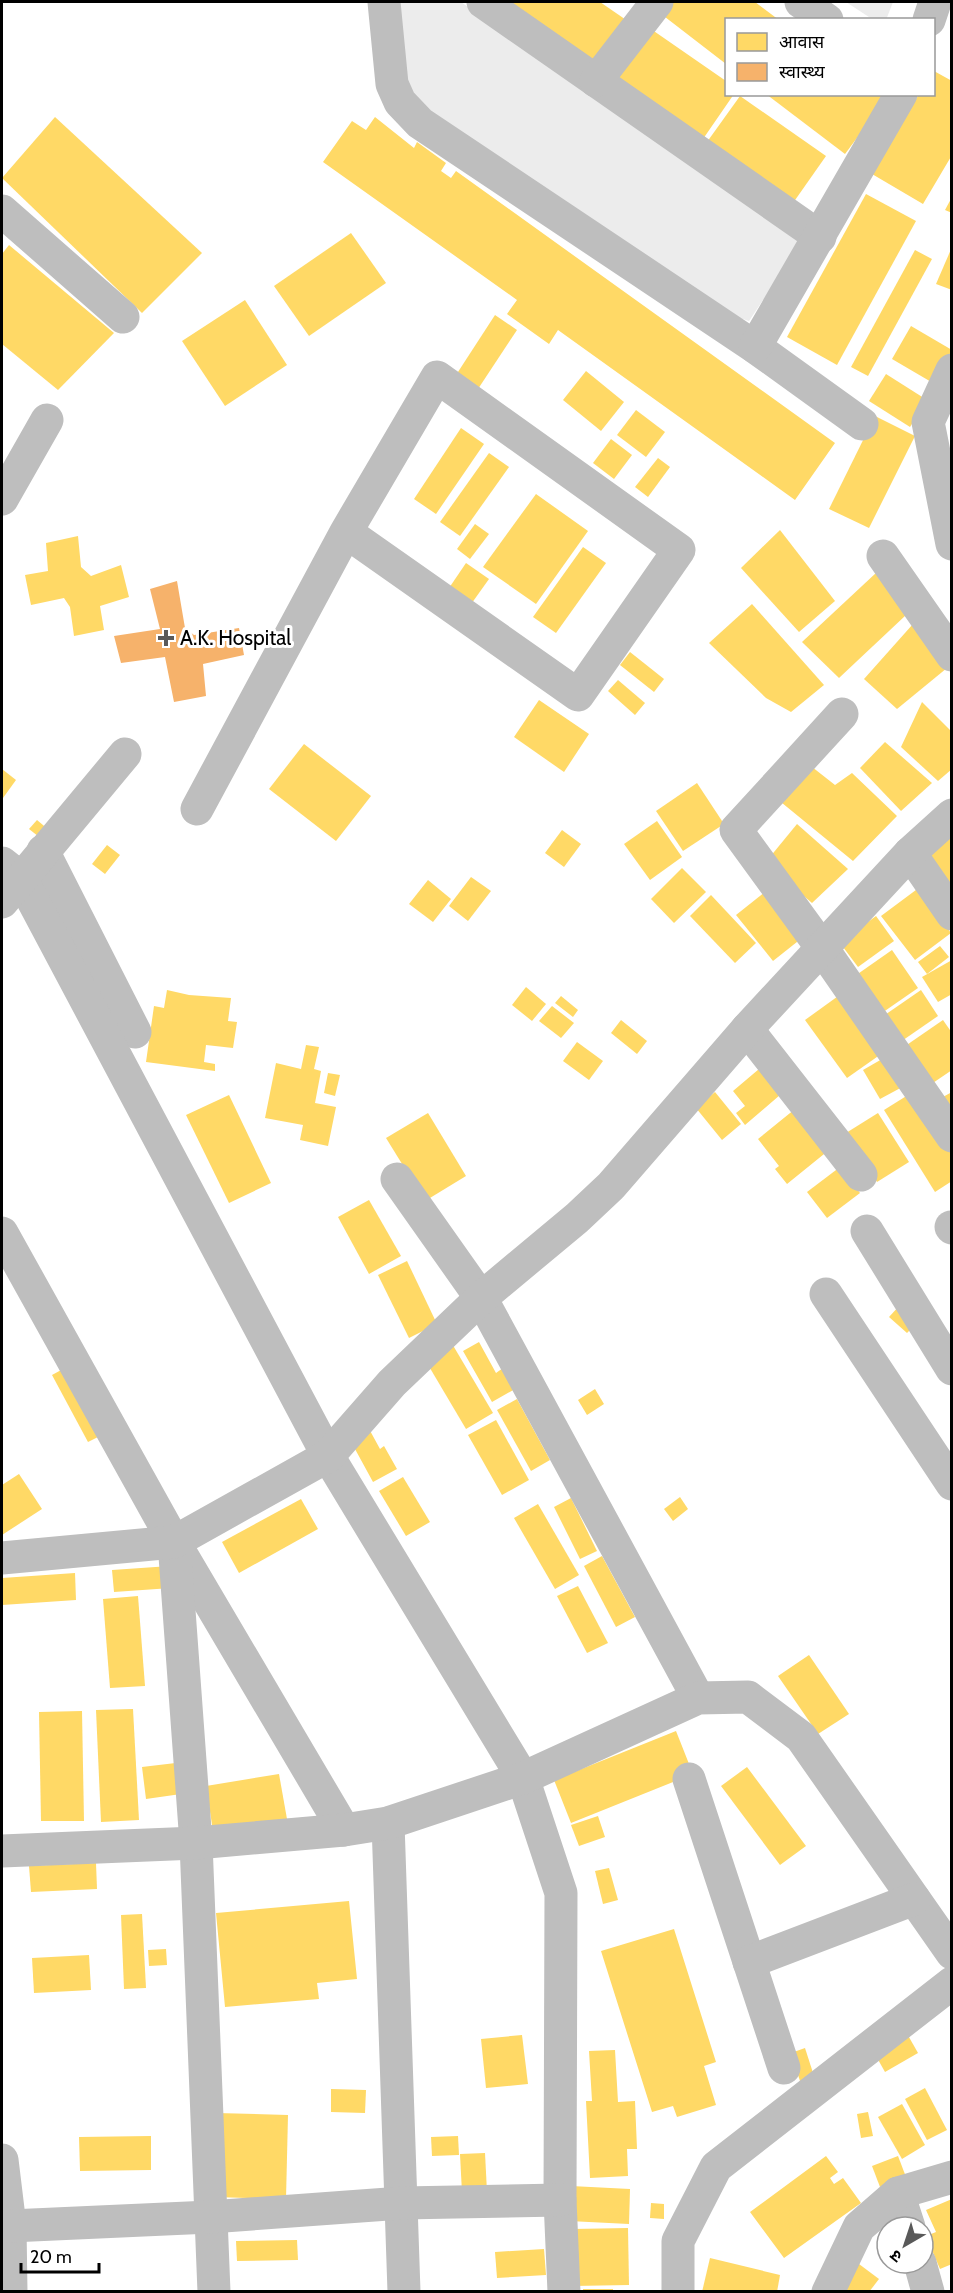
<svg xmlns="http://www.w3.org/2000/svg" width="953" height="2293" font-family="Cabin,'Noto Sans Devanagari',sans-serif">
  <rect width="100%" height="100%" fill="#fff"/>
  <g fill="#ececec">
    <path d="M394,2H461L801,243L749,321L721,312L411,100Z"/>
    <path d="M846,2H893L886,20L872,19Z"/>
  </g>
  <g fill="#ffd966">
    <path d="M507,2H600L632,24L601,68Z"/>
    <path d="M662,2H755L779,20H726V64L656,10Z"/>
    <path d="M648,27L726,81V94H734L703,139L614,77Z"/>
    <path d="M934,71L952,81V155L923,204L872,174L919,94H934Z"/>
    <path d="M766,94H880L886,99L845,154Z"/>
    <path d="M740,96L826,156L793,203L707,142Z"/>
    <path d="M55,117L202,253L142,313L2,178Z"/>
    <path d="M375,117L414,148L417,142L446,163L441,171L451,178L456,171L835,443L795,500L558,330L549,344L507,314L517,300L323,162L352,121L366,130Z"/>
    <path d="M866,194L916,221L837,365L787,337Z"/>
    <path d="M952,197V213L945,210Z"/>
    <path d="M351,233L386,283L309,336L274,286Z"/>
    <path d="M9,245L114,333L58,390L2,344V254Z"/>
    <path d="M952,247V290L936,284Z"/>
    <path d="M915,250L932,259L868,376L851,367Z"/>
    <path d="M245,300L287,365L225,406L182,341Z"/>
    <path d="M495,315L517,330L478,389L456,375Z"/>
    <path d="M911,326L952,350L933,383L892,359Z"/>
    <path d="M586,371L624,402L601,431L563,400Z"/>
    <path d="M886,374L927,400L910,427L869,401Z"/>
    <path d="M636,410L665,432L646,457L617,435Z"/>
    <path d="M875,416L915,436L869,528L829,509Z"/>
    <path d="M461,428L484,444L436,514L414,499Z"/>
    <path d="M611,439L632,455L614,479L593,463Z"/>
    <path d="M489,453L509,467L460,536L440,522Z"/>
    <path d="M658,458L670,467L648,497L635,487Z"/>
    <path d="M536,494L588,531L536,604L483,567Z"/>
    <path d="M475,524L489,534L470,559L457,549Z"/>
    <path d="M780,530L835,601L799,632L741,568Z"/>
    <path d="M78,536L81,567L91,576L121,565L129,597L100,606L104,630L74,636L70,607L64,598L31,605L25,575L48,571L46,543Z"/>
    <path d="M583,547L606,563L556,633L533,617Z"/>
    <path d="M466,563L489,579L469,607L447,591Z"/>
    <path d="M877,572L906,615L839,678L802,642Z"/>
    <path d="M752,604L824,685L791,712L766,698L709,643Z"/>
    <path d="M913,624L947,668L897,709L864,679Z"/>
    <path d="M630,652L664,679L654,692L620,665Z"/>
    <path d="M618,680L645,703L635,715L608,691Z"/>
    <path d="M539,700L589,734L564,772L514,737Z"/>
    <path d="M922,702L952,732V769L938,781L901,747Z"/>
    <path d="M885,742L932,783L901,811L860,768Z"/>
    <path d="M304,744L371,796L336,841L269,789Z"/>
    <path d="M807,763L835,785L852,773L897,816L853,861L776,798Z"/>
    <path d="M2,769L16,780L3,798L2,797Z"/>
    <path d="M697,783L724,824L683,851L656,811Z"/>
    <path d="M37,820L50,831L43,840L29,829Z"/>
    <path d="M657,821L682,857L650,880L624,844Z"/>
    <path d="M797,824L848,869L812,903L765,863Z"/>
    <path d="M562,830L581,844L564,867L545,853Z"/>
    <path d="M952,833V890L924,854Z"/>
    <path d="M107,845L120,855L105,874L92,864Z"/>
    <path d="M682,868L706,892L674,923L651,899Z"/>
    <path d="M471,877L491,891L468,921L449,906Z"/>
    <path d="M428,880L451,899L433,922L409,904Z"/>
    <path d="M924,884L931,906L951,933L915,960L881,916Z"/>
    <path d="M770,888L807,934L773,961L736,915Z"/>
    <path d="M711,895L756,943L735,963L690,916Z"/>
    <path d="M876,916L894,941L858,967L840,943Z"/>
    <path d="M940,946L949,957L927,974L918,962Z"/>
    <path d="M892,950L918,988L879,1015L852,978Z"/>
    <path d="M952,960V994L938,1002L922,977Z"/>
    <path d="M526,987L546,1004L532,1021L512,1005Z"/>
    <path d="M167,990L189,995L231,998L228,1021L237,1022L233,1048L206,1045L204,1062L215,1064V1071L146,1062L154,1006L164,1008Z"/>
    <path d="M921,990L938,1016L896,1045L879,1019Z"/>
    <path d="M841,994L884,1052L847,1078L805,1020Z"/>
    <path d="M561,996L578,1010L573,1017L555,1003Z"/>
    <path d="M552,1006L574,1023L561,1038L539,1021Z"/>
    <path d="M621,1020L647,1041L637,1054L611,1033Z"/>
    <path d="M943,1020L952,1033V1070L924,1089L898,1051Z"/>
    <path d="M577,1042L603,1061L589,1080L563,1061Z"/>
    <path d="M306,1045L319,1047L314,1069L321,1071L315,1103L336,1107L328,1146L300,1140L303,1125L265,1118L276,1063L301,1069Z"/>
    <path d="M889,1055L906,1085L880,1099L863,1070Z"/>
    <path d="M759,1069L780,1095L745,1125L736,1113L745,1106L733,1091Z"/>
    <path d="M328,1073L340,1075L335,1096L324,1093Z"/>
    <path d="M916,1090L952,1147V1181L935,1192L884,1110Z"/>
    <path d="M715,1092L741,1124L722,1140L696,1108Z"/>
    <path d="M952,1092V1114L941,1098Z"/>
    <path d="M229,1095L271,1183L229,1203L186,1115Z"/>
    <path d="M795,1109L829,1150L787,1184L775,1169L779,1166L758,1139Z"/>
    <path d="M428,1113L466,1176L425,1201L386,1138Z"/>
    <path d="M878,1113L909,1162L877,1182L846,1133Z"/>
    <path d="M840,1167L860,1193L827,1218L807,1192Z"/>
    <path d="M369,1200L401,1256L369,1274L338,1217Z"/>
    <path d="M407,1261L437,1324L409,1338L378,1275Z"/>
    <path d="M900,1305L918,1322L907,1333L889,1317Z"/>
    <path d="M451,1342L493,1413L466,1429L424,1358Z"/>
    <path d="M479,1342L496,1373L503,1368L515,1389L492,1402L463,1351Z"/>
    <path d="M74,1363L110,1431L88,1442L52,1375Z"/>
    <path d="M595,1389L604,1404L587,1415L578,1400Z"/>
    <path d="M517,1399L550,1460L531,1471L497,1410Z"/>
    <path d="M496,1420L529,1480L502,1495L468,1435Z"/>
    <path d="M368,1427L380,1449L384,1446L397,1469L373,1482L349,1438Z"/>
    <path d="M19,1474L42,1509L2,1535V1485Z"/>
    <path d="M403,1477L430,1522L406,1536L379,1491Z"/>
    <path d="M680,1497L688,1509L673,1521L664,1509Z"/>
    <path d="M571,1498L597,1551L580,1559L554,1507Z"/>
    <path d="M301,1499L318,1529L239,1573L222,1542Z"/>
    <path d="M538,1504L579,1575L555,1589L514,1518Z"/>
    <path d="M602,1556L635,1617L616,1627L584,1566Z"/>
    <path d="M170,1566L171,1588L114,1592L112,1570Z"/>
    <path d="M75,1573L76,1600L2,1605V1578Z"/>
    <path d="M578,1586L608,1643L587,1653L557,1596Z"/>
    <path d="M138,1596L145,1686L110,1688L103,1599Z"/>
    <path d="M809,1655L849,1714L818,1734L778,1676Z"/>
    <path d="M133,1709L139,1820L101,1822L96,1710Z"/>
    <path d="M82,1711L84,1821H41L39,1712Z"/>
    <path d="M676,1731L693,1774L571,1823L554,1780Z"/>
    <path d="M184,1762L188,1793L146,1799L142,1767Z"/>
    <path d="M747,1767L806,1846L780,1865L721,1786Z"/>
    <path d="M279,1774L287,1819L213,1831L206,1786Z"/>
    <path d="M598,1816L605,1837L579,1846L571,1825Z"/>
    <path d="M96,1863L97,1889L31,1892L29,1866Z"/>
    <path d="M609,1868L618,1900L603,1904L595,1871Z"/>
    <path d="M349,1901L357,1979L317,1983L319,1999L225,2007L216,1913Z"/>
    <path d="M142,1914L146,1988L124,1989L121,1915Z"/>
    <path d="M674,1929L716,2062L704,2066L716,2105L677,2117L673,2106L652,2112L601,1951Z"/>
    <path d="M166,1949L167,1965L149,1966L148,1950Z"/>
    <path d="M89,1955L91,1990L34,1993L32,1958Z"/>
    <path d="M905,2030L918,2053L885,2072L872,2049Z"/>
    <path d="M522,2035L528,2084L486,2088L481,2039Z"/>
    <path d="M805,2048L814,2076L800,2081L791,2053Z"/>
    <path d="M615,2050L618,2102L635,2101L637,2149H627L628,2176L590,2178L586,2101H592L589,2051Z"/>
    <path d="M925,2088L947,2130L927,2140L905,2099Z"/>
    <path d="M331,2089L366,2090L365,2113L331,2112Z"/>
    <path d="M902,2104L925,2145L902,2159L878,2117Z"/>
    <path d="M868,2112L873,2136L861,2138L857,2114Z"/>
    <path d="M216,2113L288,2115L286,2199L214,2197Z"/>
    <path d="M151,2136V2170L80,2171L79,2137Z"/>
    <path d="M458,2136L459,2155L432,2156L431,2137Z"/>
    <path d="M485,2153L487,2192L462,2193L460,2154Z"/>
    <path d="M826,2156L838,2172L830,2178L834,2184L843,2178L861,2203L784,2258L750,2212Z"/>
    <path d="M898,2156L906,2177L880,2187L872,2166Z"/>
    <path d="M571,2186L630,2189L629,2224L569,2221Z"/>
    <path d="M952,2199V2264L940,2269L926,2236L936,2232L926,2210Z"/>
    <path d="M651,2203L664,2204V2219L650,2218Z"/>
    <path d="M628,2228L629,2285L573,2286L572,2229Z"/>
    <path d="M297,2240L298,2260L237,2261L236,2241Z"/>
    <path d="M544,2249L546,2275L497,2278L495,2252Z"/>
    <path d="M710,2258L780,2275L777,2292H702Z"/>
    <path d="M859,2264L879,2279L869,2292H837Z"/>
    <rect x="583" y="2289" width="30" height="3"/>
  </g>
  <path fill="#f6b26b" d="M177,581L185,628L194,635L239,628L244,655L203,664L206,696L174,702L165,657L121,663L114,636L160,629L150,589Z"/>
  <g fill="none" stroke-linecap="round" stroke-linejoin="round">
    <g stroke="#bebebe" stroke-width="33">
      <path d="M384,2L392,84L400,102L420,123L755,347L862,424"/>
      <path d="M483,2L820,237"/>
      <path d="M801,2L827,20"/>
      <path d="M929,20L935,2"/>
      <path d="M596,81L657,2"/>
      <path d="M2,211L123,317"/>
      <path d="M755,347L901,94"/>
      <path d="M952,370L928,422L952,544"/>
      <path d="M2,499L47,420"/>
      <path d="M883,556L952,655"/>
      <path d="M842,714L736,830L822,948L952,1136"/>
      <path d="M197,809L346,532L437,377L679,550L578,695L346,532"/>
      <path d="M43,851L135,1032"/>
      <path d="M910,853L952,914"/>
      <path d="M2,863L21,878L328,1456L523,1778L561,1893L560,2200L564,2292"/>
      <path d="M2,902L125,754"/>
      <path d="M747,1029L861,1175"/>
      <path d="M397,1179L481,1298L698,1698"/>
      <path d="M951,1227L952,1228"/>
      <path d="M867,1231L952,1369"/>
      <path d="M2,1233L174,1542L344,1830"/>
      <path d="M826,1294L952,1484"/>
      <path d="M174,1542L196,1843L214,2292"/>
      <path d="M2,1558L174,1542L328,1456L392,1383L481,1298L577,1218L611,1186L747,1029L910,853L952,815"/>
      <path d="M689,1779L784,2068"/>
      <path d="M388,1823L404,2292"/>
      <path d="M2,1851L196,1843L344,1830L388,1823L523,1778L698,1698L748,1697L801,1737L952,1953"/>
      <path d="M749,1962L914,1899"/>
      <path d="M2,2160L10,2226L11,2292"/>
      <path d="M898,2193L909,2227"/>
      <path d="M10,2226L210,2217L402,2203L560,2200"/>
      <path d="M920,2263L928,2292"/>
      <path d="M678,2292V2241L716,2167L952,1983"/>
      <path d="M828,2292L859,2227L898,2193L952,2177"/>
    </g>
  </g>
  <path fill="#595959" stroke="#fff" stroke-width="2" d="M163 629h6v6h6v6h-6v6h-6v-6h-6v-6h6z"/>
  <g text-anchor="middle" stroke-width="6" stroke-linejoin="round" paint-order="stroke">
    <g font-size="21" fill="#000" stroke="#fff" text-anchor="start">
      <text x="180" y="645">A.K. Hospital</text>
    </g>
  </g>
  <rect width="953" height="2293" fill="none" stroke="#000000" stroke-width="6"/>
  <rect x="725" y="18" width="210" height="78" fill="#ffffff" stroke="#999999" stroke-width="1.5"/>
  <rect x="737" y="33" width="30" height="18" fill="#ffd966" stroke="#999999" stroke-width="1.5"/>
  <text x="779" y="48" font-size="18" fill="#000000">आवास</text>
  <rect x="737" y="63" width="30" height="18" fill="#f6b26b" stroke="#999999" stroke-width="1.5"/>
  <text x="779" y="78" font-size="18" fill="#000000">स्वास्थ्य</text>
  <g transform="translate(905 2245) rotate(219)"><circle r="28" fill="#ffffff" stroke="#999999" stroke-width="1.5"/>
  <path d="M0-4.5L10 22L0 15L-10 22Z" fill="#595959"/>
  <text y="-9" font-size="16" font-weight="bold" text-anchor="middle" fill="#000000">उ</text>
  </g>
  <path d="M21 2263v9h78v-9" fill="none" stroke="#000000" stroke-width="3"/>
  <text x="30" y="2263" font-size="18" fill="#000000" stroke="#ffffff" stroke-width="4.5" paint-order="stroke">20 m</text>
</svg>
